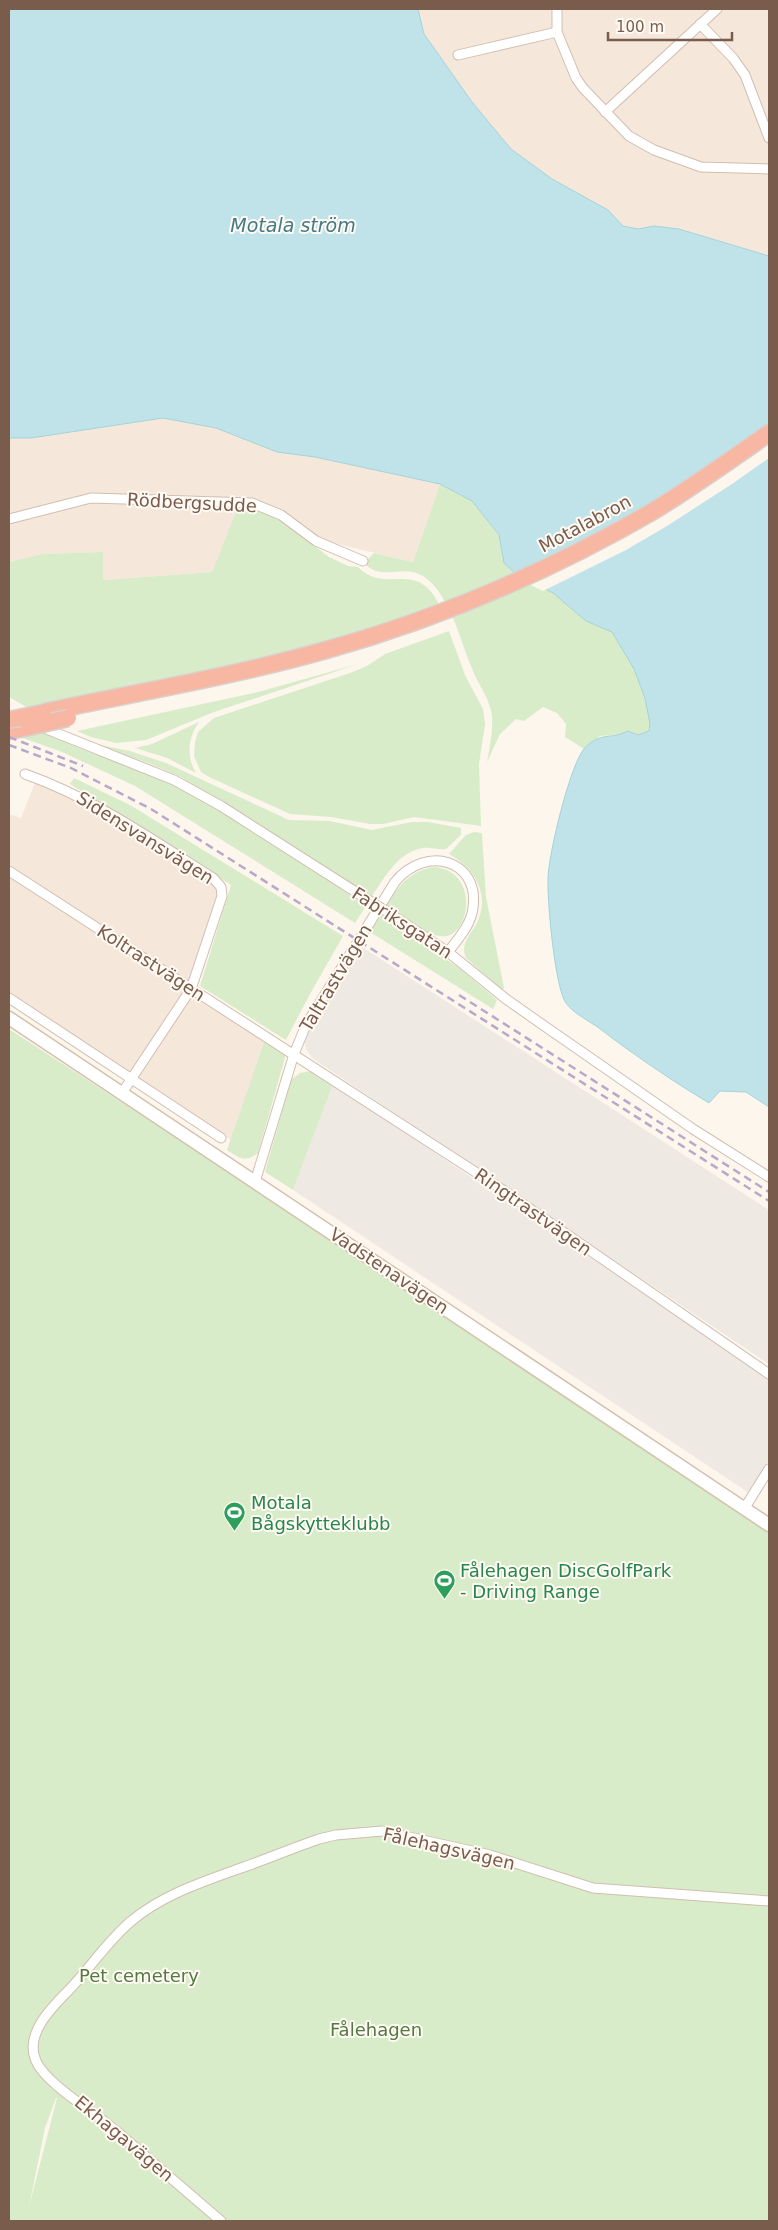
<svg xmlns="http://www.w3.org/2000/svg" width="778" height="2230" font-family="'DejaVu Sans',sans-serif">
  <rect width="100%" height="100%" fill="#fdf6ec"/>
  <g fill="#f5e8da">
    <path d="M418,9H769V256L679,229L654,226L638,229L623,226L608,210L552,179L511,149L472,102L424,34Z"/>
    <path d="M163,418L216,428L277,452L315,457L440,484L413,562L333,543L311,535L277,507L241,500L212,572L103,580V552L42,554L9,562V438H31Z"/>
    <path d="M36,780L93,807L222,887L190,990L265,1039L231,1140L9,993V814L21,818Z"/>
  </g>
  <g fill="#efe9e4">
    <path d="M362,947L769,1210V1364L312,1058L306,1049L305,1041L308,1032Z"/>
    <path d="M333,1084L769,1378V1462L749,1493L293,1190Z"/>
  </g>
  <g fill="#d8ecc9" fill-rule="evenodd">
    <path d="M440,484L472,501L499,536L504,563L517,575L553,593L586,621L612,632L634,669L645,698L650,724L649,731L638,735L628,731L621,734L600,736L584,749L565,737L566,724L557,713L543,707L524,721L516,719L500,734L487,762C490,747 493,731 492,716C490,699 479,686 473,671C463,648 457,622 444,600C439,591 431,580 421,575C401,564 382,582 364,563L374,553L413,562Z"/>
    <path d="M238,507L274,513L304,538L329,557L348,566L358,567C386,596 418,557 440,607C307,655 168,680 30,709L9,697V562L42,554L103,552V580L212,572Z"/>
    <path d="M449,631L465,675L483,709L485,724L479,764L481,826L414,817L383,824H370L331,817L290,814L209,777L201,772L194,756L195,742L198,732L214,718L350,673L367,666L385,654Z"/>
    <path d="M358,664L214,712L146,740L116,743L91,737L77,731L258,692Z"/>
    <path d="M9,718L81,749L171,783L253,831L366,906L355,923L135,786L62,752L9,733Z"/>
    <path d="M199,722C188,738 186,756 196,773L167,758L135,748L152,744Z"/>
    <path d="M86,742L130,751L166,763L289,820L330,821L372,830L412,822H428L461,828V835L446,849C438,850 431,847 423,848C398,852 385,877 372,896L181,777L146,762Z"/>
    <path d="M74,778L130,805L343,936L310,994L286,1040L200,986L231,885L70,784Z"/>
    <path d="M474,832L482,833L486,897L504,988L502,990L466,958C460,944 470,935 477,923C491,894 474,868 449,854L466,835Z"/>
    <path d="M434,867C482,871 470,942 440,936C424,934 401,914 387,905C399,885 410,871 434,867Z"/>
    <path d="M381,915L459,968L497,1000L493,1009L370,932Z"/>
    <path d="M9,1029L252,1187L769,1531V2221H9ZM56,2098H57L29,2207L45,2128Z"/>
    <path d="M265,1039L286,1054L258,1153C246,1163 239,1158 227,1150Z"/>
    <path d="M311,1071L333,1084L293,1190L265,1172L291,1080L300,1073Z"/>
  </g>
  <path fill="#bfe3e8" stroke="#a5d3da" d="M9,9H418L424,34L472,102L511,149L552,179L608,210L623,226L638,229L654,226L679,229L769,256V1107L746,1092L720,1091L709,1103C671,1080 634,1055 599,1028C589,1021 573,1013 566,1003C555,988 547,900 548,879C548,856 570,765 584,749C600,731 611,740 628,731L638,735L649,731L650,724L645,698L634,669L612,632L586,621L553,593L517,575L504,563L499,535L472,501L440,484L315,457L277,452L216,428L163,418L31,438H9Z"/>
  <path fill="#fdf6ec" d="M769,426V458L732,484L667,526L626,550L543,591L516,578L653,504Z"/>
  <g fill="none" stroke-linecap="round" stroke-linejoin="round">
    <defs>
      <g id="street">
        <path d="M557,9V32L576,78L583,88L629,136L654,150L701,167L769,169"/>
        <path d="M700,24L733,58L745,75L769,138"/>
        <path d="M458,55L557,32"/>
        <path d="M605,112L717,9"/>
        <path d="M9,519L91,498L252,503L281,515L316,541L363,561"/>
        <path d="M39,726L174,780L221,806L362,896"/>
        <path d="M25,774C93,798 153,840 213,878L221,887L222,896L191,989L122,1093"/>
        <path d="M9,871L494,1184L769,1374"/>
        <path d="M392,915L448,952L506,999L543,1025L693,1129L769,1177"/>
        <path d="M9,998L221,1138"/>
        <path d="M255,1182L294,1054L306,1025L395,882C426,844 480,860 473,908C471,925 458,939 448,952"/>
        <path d="M744,1509L769,1469"/>
        <path d="M221,2221C186,2191 150,2160 115,2130C94,2112 46,2084 36,2061C24,2034 52,2007 69,1990C90,1968 107,1942 130,1922C162,1895 202,1882 241,1868C267,1859 293,1848 319,1839L336,1835L382,1831L490,1855L593,1888L769,1901"/>
      </g>
      <path id="secondary" d="M9,1018L769,1525"/>
      <g id="highway">
        <path d="M45,712C139,692 234,676 326,650C441,618 552,570 655,510C694,486 732,459 769,433"/>
        <path d="M9,731L29,727"/>
      </g>
    </defs>
    <use href="#street" stroke="#d1beb0" stroke-width="11"/>
    <use href="#secondary" stroke="#d6c0b0" stroke-width="15"/>
    <use href="#highway" stroke="#dad1cd" stroke-width="19"/>
    <use href="#street" stroke="#fff" stroke-width="9"/>
    <use href="#secondary" stroke="#fff" stroke-width="12"/>
    <use href="#highway" stroke="#f7b7a3" stroke-width="16"/>
    <g stroke="#b9a8c9" stroke-width="2.5" stroke-dasharray="8 5" stroke-linecap="butt">
      <path d="M9,737L83,766"/>
      <path d="M9,745L71,768L151,809L769,1201"/>
      <path d="M459,995L769,1192"/>
    </g>
    <defs>
      <path id="street-bridge" d="M362,896L392,915"/>
      <g id="highway-bridge">
        <path d="M9,720L43,713"/>
        <path d="M29,727L68,718"/>
      </g>
    </defs>
    <use href="#street-bridge" stroke="#d1beb0" stroke-width="11" stroke-linecap="butt"/>
    <use href="#highway-bridge" stroke="#dad1cd" stroke-width="19" stroke-linecap="butt"/>
    <use href="#street-bridge" stroke="#fff" stroke-width="9"/>
    <use href="#highway-bridge" stroke="#f7b7a3" stroke-width="16"/>
  </g>
  <defs>
    <symbol id="stadium-pin" viewBox="-11 -11 22 30"><path d="M0 17L-7.5 6A9.5 9.5 0 1 1 7.5 6Z" fill="#2e9e5b" stroke="#fffaf3"/><path d="M0-5a6.5 5 0 1 0 0 10a6.5 5 0 1 0 0-10ZM-3.5-1.8h7v3.6h-7Z" fill="#fff"/></symbol>
  </defs>
  <g fill-rule="evenodd">
    <use href="#stadium-pin" x="222" y="1500" width="25" height="34"/>
    <use href="#stadium-pin" x="432" y="1568" width="25" height="34"/>
  </g>
  <g text-anchor="middle" stroke-width="4" stroke-linejoin="round" paint-order="stroke">
    <g font-size="18" fill="#7a5c4d" stroke="#fffaf3">
      <text transform="translate(192 503) rotate(3)" y="6">Rödbergsudde</text>
      <text transform="translate(585 524) rotate(-28)" y="6">Motalabron</text>
      <text transform="translate(145 838) rotate(32)" y="6">Sidensvansvägen</text>
      <text transform="translate(402 923) rotate(33)" y="6">Fabriksgatan</text>
      <text transform="translate(151 963) rotate(33)" y="6">Koltrastvägen</text>
      <text transform="translate(336 978) rotate(-59)" y="6">Taltrastvägen</text>
      <text transform="translate(533 1212) rotate(35)" y="6">Ringtrastvägen</text>
      <text transform="translate(389 1271) rotate(34)" y="6">Vadstenavägen</text>
      <text transform="translate(449 1849) rotate(13)" y="6">Fålehagsvägen</text>
      <text transform="translate(124 2139) rotate(40)" y="6">Ekhagavägen</text>
    </g>
    <g font-size="18" fill="#27864d" stroke="#fffaf3" text-anchor="start">
      <text x="251" y="1509">Motala<tspan x="251" dy="21">Bågskytteklubb</tspan></text>
      <text x="460" y="1577">Fålehagen DiscGolfPark<tspan x="460" dy="21">- Driving Range</tspan></text>
    </g>
    <g font-size="18" fill="#537a41" stroke="#fffaf3">
      <text x="139" y="1982">Pet cemetery</text>
      <text x="376" y="2036">Fålehagen</text>
    </g>
    <g font-size="19" font-style="italic" fill="#437c86" stroke="#fffaf3">
      <text x="293" y="232">Motala ström</text>
    </g>
  </g>
  <rect width="778" height="2230" fill="none" stroke="#7a5c4d" stroke-width="20"/>
  <path d="M608 32v8h124v-8" fill="none" stroke="#7a5c4d" stroke-width="2.5"/>
  <text x="616" y="32" font-size="15" fill="#7a5c4d" stroke="#fffaf3" stroke-width="4" paint-order="stroke">100 m</text>
</svg>
